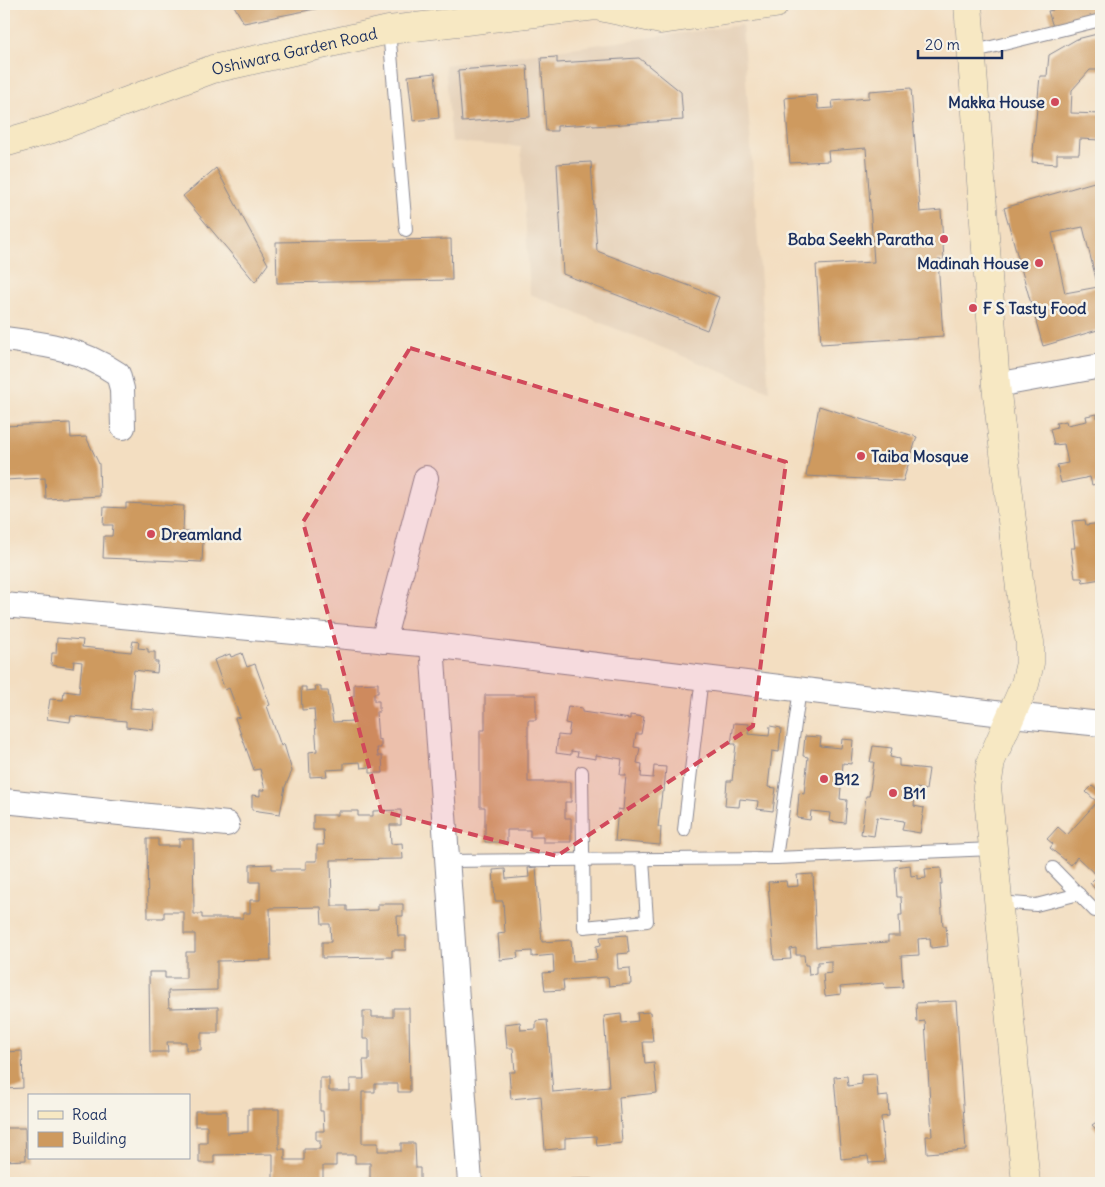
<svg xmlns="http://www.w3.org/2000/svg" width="1105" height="1187" font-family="Delius,sans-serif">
  <rect width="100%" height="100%" fill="#f7f3e8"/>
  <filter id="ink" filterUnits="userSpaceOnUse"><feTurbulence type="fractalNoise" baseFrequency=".02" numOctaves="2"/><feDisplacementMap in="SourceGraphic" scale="10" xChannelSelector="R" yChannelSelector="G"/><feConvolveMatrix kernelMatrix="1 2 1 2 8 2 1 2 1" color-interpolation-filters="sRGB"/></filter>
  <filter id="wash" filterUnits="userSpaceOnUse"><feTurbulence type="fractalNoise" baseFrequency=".0096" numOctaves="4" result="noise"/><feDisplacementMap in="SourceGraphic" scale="20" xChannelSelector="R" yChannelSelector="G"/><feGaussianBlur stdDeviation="1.12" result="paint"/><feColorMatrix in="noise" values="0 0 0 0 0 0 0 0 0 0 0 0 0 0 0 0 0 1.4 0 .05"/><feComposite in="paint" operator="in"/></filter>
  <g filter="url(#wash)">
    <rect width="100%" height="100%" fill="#f3dec1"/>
    <path fill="#e5d0b7" d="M742,25L769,391L530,294L521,147L452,142L445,65Z"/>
    <g id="blocks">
      <g fill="#ce9a5e" fill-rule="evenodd">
        <path d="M233,4H335V5L244,23Z"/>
        <path d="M1051,4H1101V14L1053,27L1048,11L1053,10Z"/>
        <path d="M1101,33V70H1090L1072,90L1071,113L1101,114V140L1080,139L1079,154H1057V164L1032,162L1040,76H1047L1049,55L1077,39Z"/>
        <path d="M557,57V63L639,58L681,92L683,120L593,126L592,124L557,126V131H546L541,58Z"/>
        <path d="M527,65L530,117L462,122L458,70Z"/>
        <path d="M435,73L439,118L413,121L408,76Z"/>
        <path d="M911,88L920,212L941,210L944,260H938L943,336L821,344L816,265L874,262L866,148L828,151L829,161L790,163L785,98L817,95L818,109L833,108L832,101L869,98V91Z"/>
        <path d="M591,162L597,251L719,297L707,330L563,274L557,164Z"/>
        <path d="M216,168L268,264L255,282L183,196Z"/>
        <path d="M1101,180V329L1043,346L1004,208ZM1083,227L1098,287L1065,293L1052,233Z"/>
        <path d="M451,239L452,280L277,283L276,242Z"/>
        <path d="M819,406L917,437L903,481L806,476Z"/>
        <path d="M1097,414V418L1101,417V483L1092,485L1090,477L1061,483L1057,465L1068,463L1064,444L1054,445L1050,429L1057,427L1056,423L1066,421L1067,425L1087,421L1086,416Z"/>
        <path d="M70,423L71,438L86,437L99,464L100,496L46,499L45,478L4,480V426Z"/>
        <path d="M126,503L184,506L183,532H191L190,539L203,540L202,562L103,558L104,536H112L113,525H103L104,507L126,508Z"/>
        <path d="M1085,520L1086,525L1101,523V579L1083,582L1082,578H1075L1071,548H1075L1072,521Z"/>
        <path d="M57,638L83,640L82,647L131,652L133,641L139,642L138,648L148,649V652H155V662H158L157,673L134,670L130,708L155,710L153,730L126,727V721L71,716L70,722L47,719L50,699L63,700L64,691L79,693L82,662L74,661L73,668L51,665L52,653H56Z"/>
        <path d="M242,653L247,667L255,664L270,705L267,706L281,746L284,744L292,771L285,787L280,814L252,810V795L260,796V790H265L260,769L254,770L235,718L240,717L229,688L225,690L214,660L230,654L231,657Z"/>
        <path d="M378,683V693H374V701H379V712H376L378,740L381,739V748H377L378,756H382L383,773H370V767L361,768L360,762L344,763V769L326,770L327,776L310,777L309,752L317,751L314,709L302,710L301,687H306V691L316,690L315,686H321V691H328L333,722L354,721L352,696H354V684Z"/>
        <path d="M485,695H536V720H528V782H571V802H565V818H571V842H543V837H530V830H507V842H485V807H480V730H485Z"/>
        <path d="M568,706L582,708V712L630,719V715L644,717L641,734H636L634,747L640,748L637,763L642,764L641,777L653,778L654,766L666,767L664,792H662L658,827H661L660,845L615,841L618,809L623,810L626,775H620L622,759L596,755V759L577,756L578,752L571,751V755L556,753L558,735L568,736L570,724L565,723Z"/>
        <path d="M4,713H7L5,736H4Z"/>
        <path d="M734,723L749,724L748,734L769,736L770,726L781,728L779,752L772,751L768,787L776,788L773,811L757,809L758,801L740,799L739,807L725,806L727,781H732L736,744H731Z"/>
        <path d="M805,736L821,737L820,746L841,748L842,739L853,740L851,764L843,763L840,799L847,800L845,823L829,821L830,813L811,811L810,820L797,818L799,793L804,794L808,757L803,756Z"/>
        <path d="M873,746L892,748L890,757L899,759V766L929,769L926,790L916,788L914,806L924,808L920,833L902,830L904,821L877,817L874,836L861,834L866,796H869L874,762H870Z"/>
        <path d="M1101,785V897L1090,883L1097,876L1077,857L1071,865L1050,848L1053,844L1047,839L1058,827L1067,835L1097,802L1086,792L1092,786L1097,790Z"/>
        <path d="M401,810V825H390L391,844L402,843L403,859L331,860L332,906H347V911L378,910V904H403V916H397L398,936H406V950H392V957L322,958V942H331L330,924H322L321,907L270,908L271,960L217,961V990L168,991L169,1008L218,1007V1033H201V1050H186V1042H167L168,1052H150L149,972H165V978H186V952H195V934H184V912H164V918H148L147,839H158V846H179V839H193L194,914H202V918H243V913H250V900H260V882H250V865L272,864V869H306V861H317V845H324L323,830H313V815H338V811H358V816H373V811Z"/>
        <path d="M910,865L911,876L918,875V879L926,878L925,869L941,868L942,884H940L943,926H946L948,946L931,948L930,938L918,939L919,955L901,956L903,987L885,988L884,983L840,987L841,994L825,996L823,974L831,973V961L818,962V966H816V974L809,975L808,965H805L804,955H796V948L790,949L791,959L774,960L768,882L786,881L787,887L798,886L797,875L813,874L816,947L888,942V936H900L899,915H902L901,897H897L895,867Z"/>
        <path d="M536,867L542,942L571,940L573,961L597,959L596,946L601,945L600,937L627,935L629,953L617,954L618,969L630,968L631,984L609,986L608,977L563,980L564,990L545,991L543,973L554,972L553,955L532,957V951L517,952L518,958L500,960L498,934L505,933L503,901H495L493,870L505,869L506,879L529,877L528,868Z"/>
        <path d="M956,1001L966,1150L927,1153L926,1136H932L925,1021L917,1022L916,1003Z"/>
        <path d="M393,1008H409L410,1092H398V1084H375V1092H362V1143H378V1151H401V1143H415L416,1168H420V1183H370V1163H355V1155H336V1166H323V1183H273V1154L214,1155V1163H199V1143H207V1126H195V1111H227V1133L248,1132V1109H279V1149H285V1160H304V1149H320V1140H316V1131H324L323,1111H320V1078H329V1091H350V1079H364L363,1060H369V1039H363V1011H372V1017H393Z"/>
        <path d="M650,1012L653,1042H643L645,1064L654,1063L657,1093L619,1097L622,1143L597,1146L596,1136L565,1138V1148L545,1150L541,1096L511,1099L509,1072H515L513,1048H507L505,1024L520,1022L521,1030L536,1029V1021L547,1020L553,1092L609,1087L604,1016L621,1014L622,1023L638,1021L637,1013Z"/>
        <path d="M22,1051L23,1088L4,1089V1052Z"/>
        <path d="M876,1074L878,1097L888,1096L889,1116L881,1117L885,1162L869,1163L868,1156L841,1159L834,1077L847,1076L848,1086L862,1084L861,1075Z"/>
        <path d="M1101,1119V1135L1092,1125Z"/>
        <path d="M4,1128H25L26,1160L4,1161Z"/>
        <rect x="571" y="1179" width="20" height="4"/>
        <rect x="518" y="1181" width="25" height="2"/>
      </g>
    </g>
  </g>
  <g filter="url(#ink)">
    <use href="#blocks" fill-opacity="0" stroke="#878690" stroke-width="1"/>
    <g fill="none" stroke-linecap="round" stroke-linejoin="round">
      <defs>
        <g id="lane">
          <path d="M389,30L406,230"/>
          <path d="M971,52L1101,20"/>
          <path d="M582,772L584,927L647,921L643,859"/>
          <path d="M684,830L702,677"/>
          <path d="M776,858L800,689"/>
          <path d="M447,861L776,858L993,849"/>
          <path d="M1053,868L1095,911"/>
          <path d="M999,902L1036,905L1079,894"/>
        </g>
        <g id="street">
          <path d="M4,339C47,344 81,349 118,374L122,389L123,427"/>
          <path d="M996,385L1101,366"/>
          <path d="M4,605L432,645L1011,715L1101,724"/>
          <path d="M383,641L426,478"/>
          <path d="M432,645L470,1183"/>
          <path d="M4,801L227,824"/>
        </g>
        <g id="secondary">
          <path d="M968,4L996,385L1022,605L1030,642V663L1025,684L991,761L987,787L1026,1183"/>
          <path id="s1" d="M4,143L52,129L213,69L389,30L596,6L661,20L775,4"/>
        </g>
      </defs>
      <use href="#lane" stroke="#878690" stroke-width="14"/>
      <use href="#street" stroke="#878690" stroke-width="26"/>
      <use href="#secondary" stroke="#878690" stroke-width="29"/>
      <use href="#lane" stroke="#fff" stroke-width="12"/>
      <use href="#street" stroke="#fff" stroke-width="24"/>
      <use href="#secondary" stroke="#f7e8c3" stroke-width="28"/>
    </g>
  </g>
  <path fill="#d1495b" fill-opacity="0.2" stroke="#d1495b" stroke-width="4" stroke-dasharray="10 6" stroke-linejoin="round" d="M410,348L786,462L753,726L557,856L381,811L303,522Z"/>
  <g fill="#d1495b" stroke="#f7f3e8" stroke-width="2">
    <circle cx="1055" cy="102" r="5"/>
    <circle cx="944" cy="239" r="5"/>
    <circle cx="1039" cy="263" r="5"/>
    <circle cx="973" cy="308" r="5"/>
    <circle cx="861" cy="456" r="5"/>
    <circle cx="151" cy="534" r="5"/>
    <circle cx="824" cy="779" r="5"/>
    <circle cx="893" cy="793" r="5"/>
  </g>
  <g text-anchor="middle" stroke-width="5" stroke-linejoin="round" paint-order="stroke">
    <g font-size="16" fill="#1b2f5e" stroke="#f7f3e8">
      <text dy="6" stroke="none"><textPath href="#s1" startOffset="305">Oshiwara Garden Road</textPath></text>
    </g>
    <g font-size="16" font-weight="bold" fill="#1b2f5e" stroke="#f7f3e8" text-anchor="start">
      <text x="1045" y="108" text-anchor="end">Makka House</text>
      <text x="934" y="245" text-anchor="end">Baba Seekh Paratha</text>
      <text x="1029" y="269" text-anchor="end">Madinah House</text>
      <text x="983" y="314">F S Tasty Food</text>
      <text x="871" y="462">Taiba Mosque</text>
      <text x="161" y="540">Dreamland</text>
      <text x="834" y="785">B12</text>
      <text x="903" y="799">B11</text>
    </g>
  </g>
  <rect width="1105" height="1187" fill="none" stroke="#f7f3e8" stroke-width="20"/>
  <rect x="28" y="1094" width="162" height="65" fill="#f7f3e8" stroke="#9fa5b1"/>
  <rect x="38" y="1111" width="25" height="8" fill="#f7e8c3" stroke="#9fa5b1"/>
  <text x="72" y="1120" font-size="15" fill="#1b2f5e">Road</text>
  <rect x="38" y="1132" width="25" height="15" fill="#ce9a5e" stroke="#9fa5b1"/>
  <text x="72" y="1144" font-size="15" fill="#1b2f5e">Building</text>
  <path d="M918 50v8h84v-8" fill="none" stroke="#1b2f5e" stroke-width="2.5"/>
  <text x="925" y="50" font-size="15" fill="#1b2f5e" stroke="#f7f3e8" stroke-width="4" paint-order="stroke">20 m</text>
</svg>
